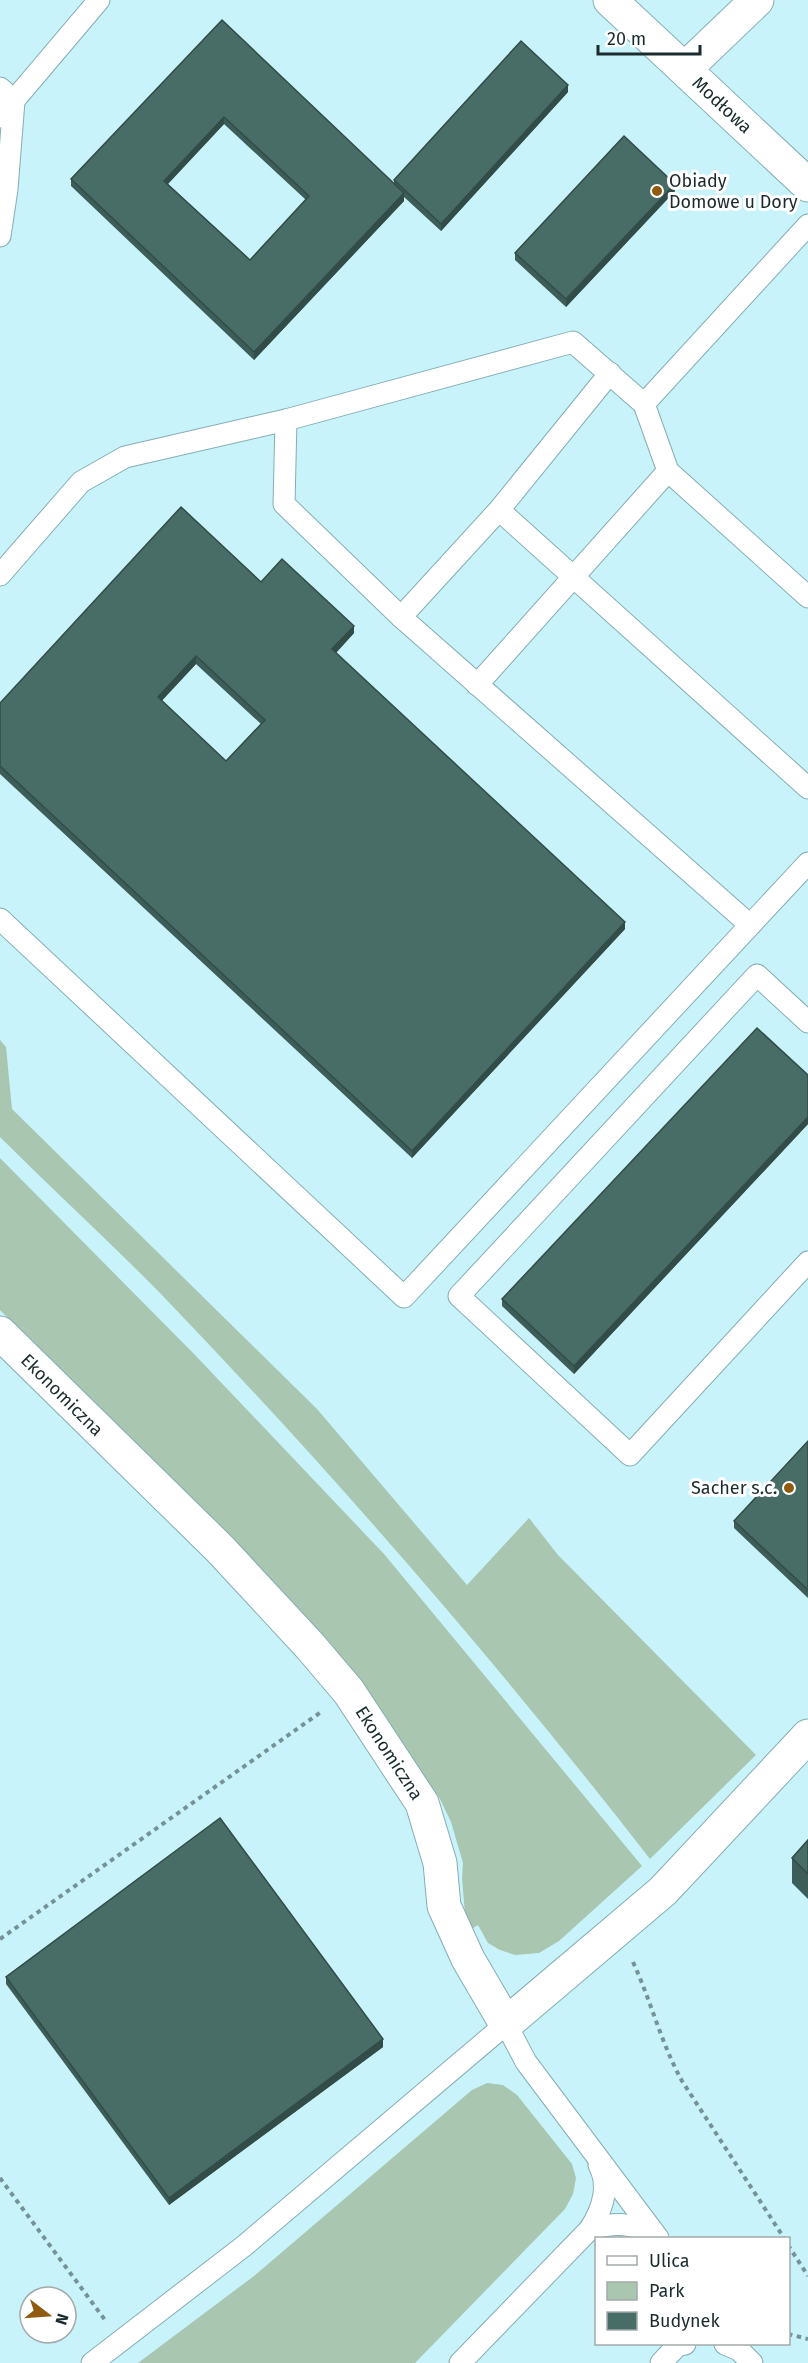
<svg xmlns="http://www.w3.org/2000/svg" width="808" height="2363" font-family="'Fira Sans',sans-serif">
  <rect width="100%" height="100%" fill="#c9f3fa"/>
  <g fill="#a8c6b0">
    <path d="M0,1040L6,1047L12,1109L317,1409L467,1585L529,1518L558,1555L756,1755L650,1859C497,1662 334,1474 161,1294C109,1241 53,1190 0,1137Z"/>
    <path d="M0,1158L195,1355L384,1554L642,1866L559,1941L539,1953L515,1955L500,1950L488,1943L478,1925L470,1930L465,1914L462,1878L463,1863L451,1822L440,1799L404,1746L240,1550L0,1310Z"/>
    <path d="M487,2083L503,2085L517,2095L572,2164L576,2178L573,2194L565,2209L415,2363H138L254,2276L472,2090Z"/>
  </g>
  <g fill="none" stroke-linecap="round" stroke-linejoin="round">
    <defs>
      <g id="service">
        <path d="M0,88L14,101"/>
        <path d="M0,117L99,0"/>
        <path d="M0,236L7,189L14,101"/>
        <path d="M644,404L808,225"/>
        <path d="M286,420L284,504L401,617L750,925"/>
        <path d="M499,510L808,788"/>
        <path d="M0,575L81,482L125,457L286,420L573,342L644,404L668,471L808,597"/>
        <path d="M401,617L499,510L610,373"/>
        <path d="M477,685L668,471"/>
        <path d="M0,919L404,1297L808,863"/>
        <path d="M808,1022L757,975L459,1296L630,1455L808,1262"/>
        <path d="M590,2229C602,2210 611,2187 599,2165"/>
        <path d="M725,2344L739,2350L752,2363"/>
        <path d="M92,2363L244,2246L506,2024L526,2062L658,2238"/>
        <path d="M460,2363L590,2229C613,2223 635,2221 654,2237"/>
        <path d="M661,2363L678,2345L685,2344"/>
      </g>
      <g id="minor">
        <path d="M685,69L757,0"/>
        <path d="M0,1333L220,1549L310,1646L349,1692L422,1803L440,1863L444,1906L468,1959L506,2024L663,1891L808,1736"/>
      </g>
      <path id="tertiary" d="M610,0L808,185"/>
    </defs>
    <use href="#service" stroke="#85adb4" stroke-width="23"/>
    <use href="#minor" stroke="#85adb4" stroke-width="35"/>
    <use href="#tertiary" stroke="#85adb4" stroke-width="35"/>
    <g stroke="#759397" stroke-width="4" stroke-dasharray="4.5 4.5" stroke-linecap="butt">
      <path d="M0,1939L321,1712"/>
      <path d="M633,1962C651,2001 661,2043 682,2081L784,2238"/>
      <path d="M0,2178L105,2320"/>
      <path d="M788,2245L808,2276"/>
      <path d="M788,2334L808,2339"/>
    </g>
    <use href="#service" stroke="#fff" stroke-width="21"/>
    <use href="#minor" stroke="#fff" stroke-width="33"/>
    <use href="#tertiary" stroke="#fff" stroke-width="33"/>
  </g>
  <g fill="#3d5e58" fill-rule="evenodd">
    <path d="M222,20L394,184V180L568,92L441,231L404,197V201L254,360L71,186V179ZM224,124L306,200L250,260L168,184Z"/>
    <path d="M675,191L566,307L515,260V253Z"/>
    <path d="M261,582L354,633L336,653L625,929L412,1158L0,774V703ZM196,664L261,724L226,761L161,701Z"/>
    <path d="M808,1075V1124L574,1374L502,1306V1299Z"/>
    <path d="M808,1441V1598L734,1528V1521Z"/>
    <path d="M808,1840V1899L792,1883V1858Z"/>
    <path d="M6,1977L383,2047L169,2205L6,1984Z"/>
  </g>
  <g fill="#324c47">
    <path d="M568,85V92L441,231V224Z"/>
    <path d="M224,117V124L164,188V181Z"/>
    <path d="M675,184V191L566,307V299Z"/>
    <path d="M404,193V201L254,360V352Z"/>
    <path d="M354,626V633L332,657V649Z"/>
    <path d="M196,656V664L158,705V697Z"/>
    <path d="M625,922V929L412,1158V1151Z"/>
    <path d="M808,1117V1124L574,1374V1366Z"/>
    <path d="M383,2039V2047L169,2205V2198Z"/>
  </g>
  <g fill="#476d66" stroke="#324c47" stroke-width="1.5" fill-rule="evenodd">
    <path d="M222,20L404,193L254,352L71,179ZM224,117L309,196L250,260L164,181Z"/>
    <path d="M521,41L568,85L441,224L394,180Z"/>
    <path d="M624,136L675,184L566,299L515,253Z"/>
    <path d="M181,507L261,582L282,559L354,626L332,649L625,922L412,1151L0,766V703ZM196,656L265,720L226,761L158,697Z"/>
    <path d="M757,1028L808,1075V1117L574,1366L502,1299Z"/>
    <path d="M808,1441V1590L734,1521Z"/>
    <path d="M220,1818L383,2039L169,2198L6,1977Z"/>
    <path d="M808,1840V1874L792,1858Z"/>
  </g>
  <g fill="#905b0f" stroke="#fff" stroke-width="2">
    <circle cx="657" cy="191" r="6"/>
    <circle cx="789" cy="1488" r="6"/>
  </g>
  <g text-anchor="middle" stroke-width="6" stroke-linejoin="round" paint-order="stroke">
    <g font-size="18" fill="#1a2b2d" stroke="#fff">
      <text transform="translate(722 105) rotate(43)" y="6">Modłowa</text>
      <text transform="translate(62 1395) rotate(45)" y="6">Ekonomiczna</text>
      <text transform="translate(389 1753) rotate(57)" y="6">Ekonomiczna</text>
    </g>
    <g font-size="18" fill="#1a2b2d" stroke="#fff" text-anchor="start">
      <text x="669" y="187">Obiady<tspan x="669" dy="21">Domowe u Dory</tspan></text>
      <text x="777" y="1494" text-anchor="end">Sacher s.c.</text>
    </g>
  </g>
  <rect x="595" y="2237" width="195" height="108" fill="#ffffff" stroke="#a3aaab" stroke-width="1.5"/>
  <rect x="607" y="2256" width="30" height="9" fill="#ffffff" stroke="#a3aaab" stroke-width="1.5"/>
  <text x="649" y="2267" font-size="18" fill="#1a2b2d">Ulica</text>
  <rect x="607" y="2282" width="30" height="18" fill="#a8c6b0" stroke="#a3aaab" stroke-width="1.5"/>
  <text x="649" y="2297" font-size="18" fill="#1a2b2d">Park</text>
  <rect x="607" y="2312" width="30" height="18" fill="#476d66" stroke="#a3aaab" stroke-width="1.5"/>
  <text x="649" y="2327" font-size="18" fill="#1a2b2d">Budynek</text>
  <g transform="translate(48 2315) rotate(107)"><circle r="28" fill="#ffffff" stroke="#a3aaab" stroke-width="1.5"/>
  <path d="M0-4.5L10 22L0 15L-10 22Z" fill="#905b0f"/>
  <text y="-9" font-size="16" font-weight="bold" text-anchor="middle" fill="#1a2b2d">N</text>
  </g>
  <path d="M598 45v9h102v-9" fill="none" stroke="#1a2b2d" stroke-width="3"/>
  <text x="607" y="45" font-size="18" fill="#1a2b2d" stroke="#ffffff" stroke-width="4.5" paint-order="stroke">20 m</text>
</svg>
